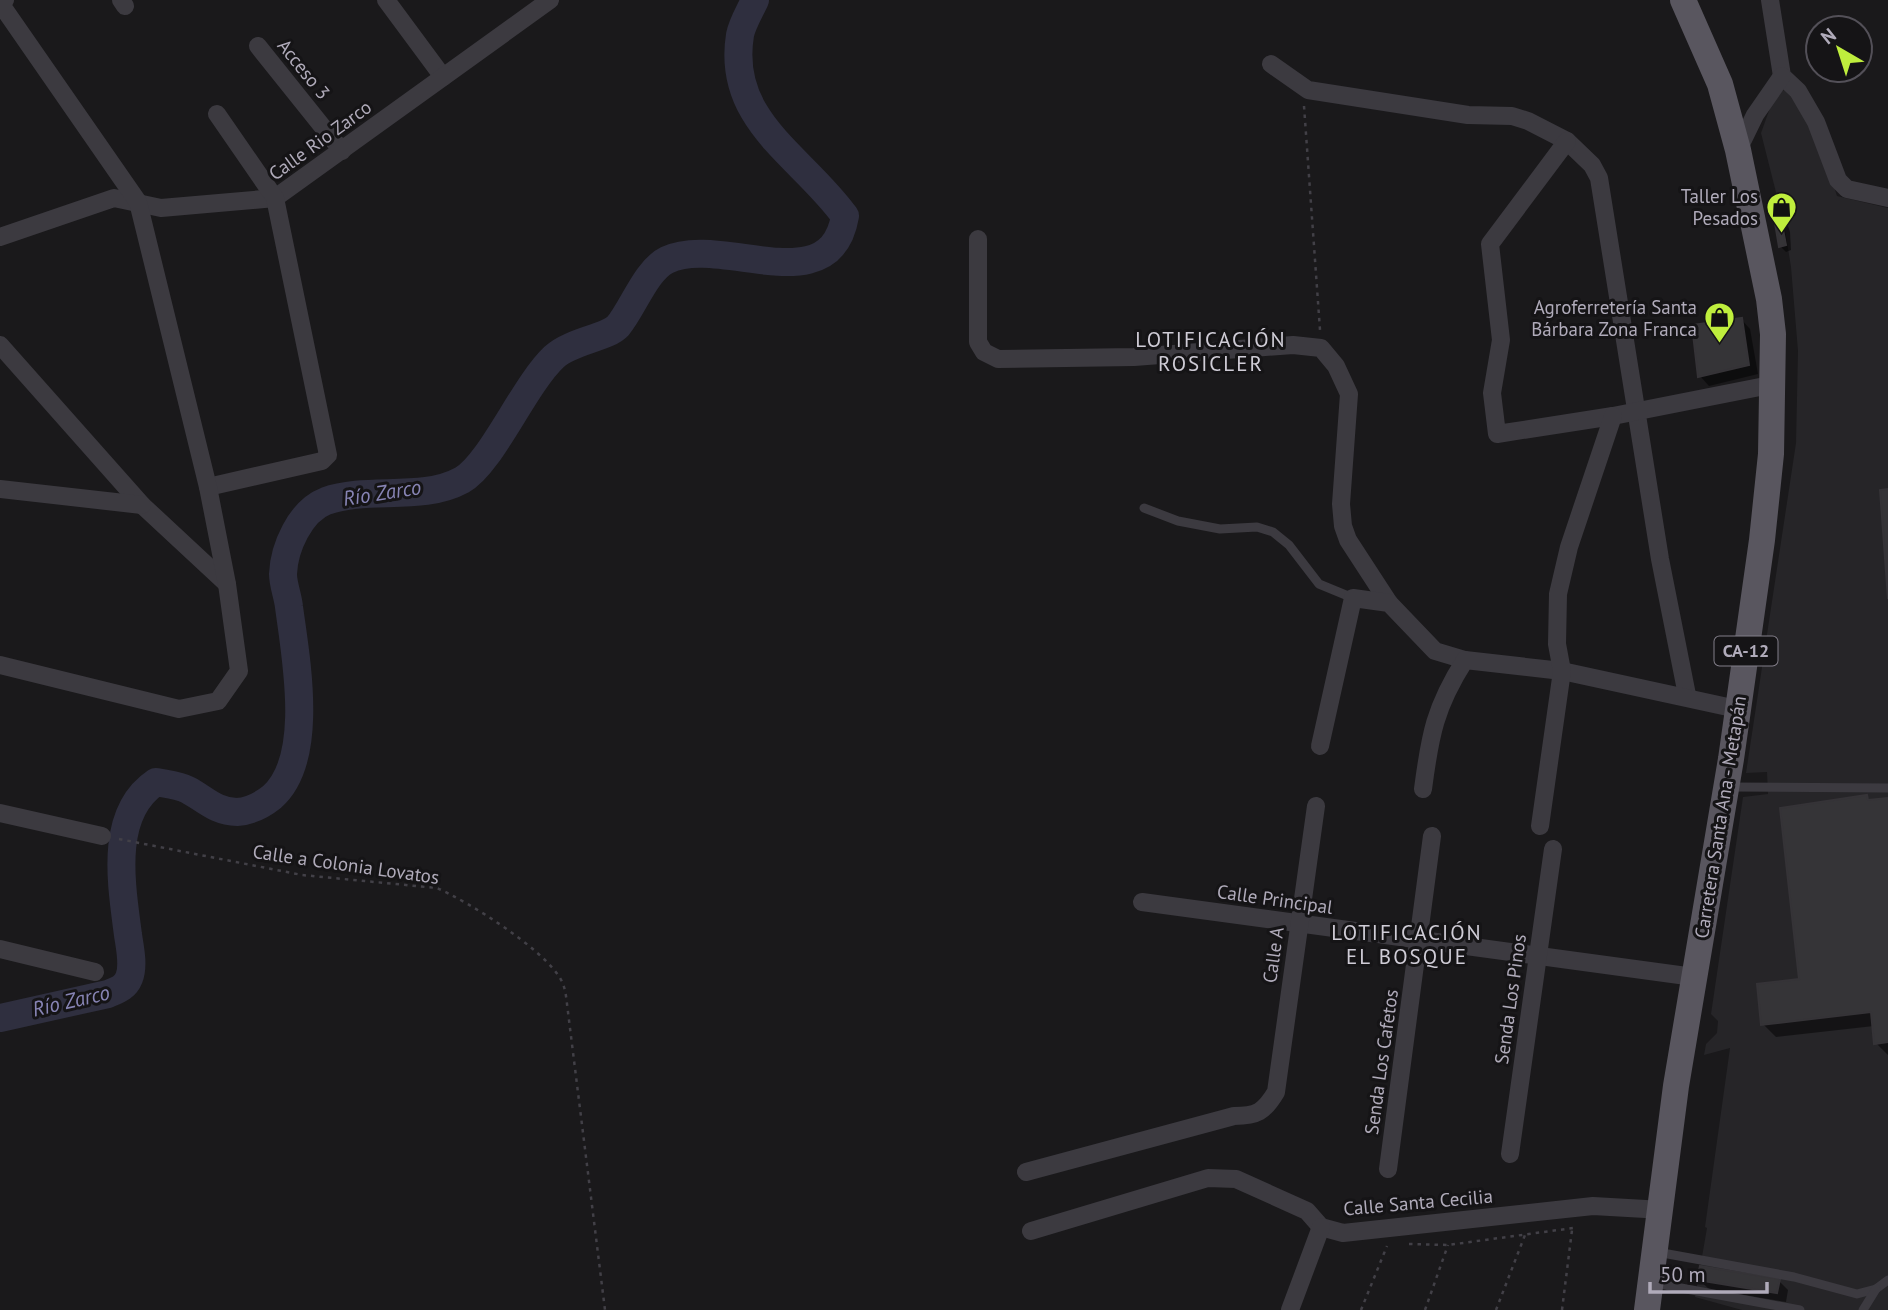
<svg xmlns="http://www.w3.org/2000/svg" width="1888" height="1310" font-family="'PT Sans',sans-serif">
  <rect width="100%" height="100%" fill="#1a191b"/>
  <path fill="#262528" d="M1786,89L1791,91L1817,135L1837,196L1888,208V1310H1742L1695,1297L1707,1228L1705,1227L1730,1048L1704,1055L1706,1044L1717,1033L1718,1021L1711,1014L1743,797L1768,794L1767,772L1746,773L1796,443L1798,351L1791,267L1784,224L1761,133L1775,94Z"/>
  <g fill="#0007">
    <path d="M1779,211L1785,217L1790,232L1791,250L1786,252L1780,246Z"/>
    <path d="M1741,319L1750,329L1758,374L1709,386L1700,376Z"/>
    <path d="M1867,797L1871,801L1888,799V1055L1876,1043L1874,1026L1776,1037L1763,1024L1801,981Z"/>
    <path d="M1699,1280L1779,1281L1788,1290L1786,1302L1709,1289Z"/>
  </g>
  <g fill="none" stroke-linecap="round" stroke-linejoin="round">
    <path stroke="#2f2f3f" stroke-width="28" d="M0,1018L108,994C117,990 125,988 129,978C134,966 130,948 128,935C122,887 108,814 156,782C166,784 179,785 188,790C205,799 216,812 237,812C251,811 262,805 272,797C315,759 296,659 289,607C288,596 283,585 283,574C284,548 300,511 326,501C368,486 422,502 462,480C491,464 524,385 554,357C571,341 607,338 618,326C633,308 646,270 667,260C721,234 830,304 845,216C802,156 726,121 740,35C742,24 750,11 755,0"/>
  </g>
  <g fill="#353437" stroke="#353337" stroke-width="2">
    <path d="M1779,209L1786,245L1779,247L1773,211Z"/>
    <path d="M1742,318L1749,365L1698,377L1692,325Z"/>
    <path d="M1888,489V599L1880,490Z"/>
    <path d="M1867,795L1868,800L1888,798V1042L1874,1044L1871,1012L1761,1025L1757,984L1799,979L1780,808Z"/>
    <path d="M1700,1266L1780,1279L1777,1293L1697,1280Z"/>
  </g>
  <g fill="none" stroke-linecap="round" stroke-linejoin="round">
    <g stroke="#424047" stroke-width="2.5" stroke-dasharray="3.5 5" stroke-linecap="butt">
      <path d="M1304,106L1320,330"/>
      <path d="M119,839L302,875L437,888C469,902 542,948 560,978C565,986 566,995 567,1004L605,1310"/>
      <path d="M1409,1244L1448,1245L1573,1228"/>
      <path d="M1361,1310L1387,1246"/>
      <path d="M1425,1310L1448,1245"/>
      <path d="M1496,1310L1525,1235"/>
      <path d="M1562,1310L1572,1230"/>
    </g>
    <g stroke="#3c3a40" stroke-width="9">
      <path d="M1144,508L1178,521L1220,529L1257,527L1273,532L1289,545L1319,584L1353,598"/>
      <path d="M1729,787L1888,788"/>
      <path d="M1657,1252L1794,1277L1857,1294L1876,1289L1888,1280"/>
      <path d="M1654,1283L1800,1310"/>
      <path d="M1863,1310L1876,1289"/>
    </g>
    <g stroke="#3c3a40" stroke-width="18">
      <path d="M121,0L125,6"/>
      <path d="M386,0L443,77"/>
      <path d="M1770,0L1782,76L1798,91L1816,122L1838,180L1847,189L1888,198"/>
      <path d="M258,46L342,151"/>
      <path d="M1271,64L1308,90L1468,115L1512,116L1528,121L1567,141L1592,165L1599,178L1660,559L1687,695"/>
      <path d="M1567,141L1490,244L1501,340L1492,393L1497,434L1613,416L1770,385"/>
      <path d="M1738,150L1755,115L1782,76"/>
      <path d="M0,237L114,198L161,208L275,198L550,0"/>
      <path d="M978,239V342L984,352L998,359L1134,357L1293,345L1321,348L1336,366L1349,394L1341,504L1343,526L1348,540L1389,603"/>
      <path d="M0,345L142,505L227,584"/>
      <path d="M208,487L322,461L328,455L275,198L217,114"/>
      <path d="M0,489L142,505"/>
      <path d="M0,665L179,709L218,701L239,671L227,584L208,487L138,202L0,3L5,0"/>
      <path d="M1320,746L1353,598L1389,603L1435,651L1465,660"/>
      <path d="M1423,789C1430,735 1435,707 1465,660L1562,671L1737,709"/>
      <path d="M0,813L102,836"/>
      <path d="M1540,826L1562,671L1557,644L1558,594L1569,547L1613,416"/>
      <path d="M1142,902L1694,977"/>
      <path d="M0,949L95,972"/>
      <path d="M1510,1154L1553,849"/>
      <path d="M1388,1169L1432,836"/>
      <path d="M1026,1172L1234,1116C1257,1116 1264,1112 1276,1092L1316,806"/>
      <path d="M1031,1231L1208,1178L1236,1179L1307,1211L1321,1227L1343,1233L1593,1206L1663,1210"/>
      <path d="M1290,1310L1321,1227"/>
    </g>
    <path stroke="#59565f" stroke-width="26" d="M1647,1310L1676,1086L1731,759L1762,540L1771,454L1773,334L1769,299L1738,150L1720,84L1683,0"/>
  </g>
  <defs>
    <symbol id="shop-pin" viewBox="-11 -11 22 30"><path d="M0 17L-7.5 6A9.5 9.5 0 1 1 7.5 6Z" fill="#bfee3d" stroke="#151416"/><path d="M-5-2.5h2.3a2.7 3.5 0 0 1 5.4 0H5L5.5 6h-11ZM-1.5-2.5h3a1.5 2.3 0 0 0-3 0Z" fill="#111"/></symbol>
  </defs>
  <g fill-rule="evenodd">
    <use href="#shop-pin" x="1764" y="190" width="35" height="47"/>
    <use href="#shop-pin" x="1702" y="300" width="35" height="47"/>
  </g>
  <g text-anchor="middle" stroke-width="6" stroke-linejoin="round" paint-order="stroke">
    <rect fill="#151416" stroke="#827e89" stroke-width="2" x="1714.5" y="636.5" width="63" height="29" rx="5"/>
    <g font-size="18" font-weight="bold" fill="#b0abba">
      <text x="1746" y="657">CA-12</text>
    </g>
    <g font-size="19" fill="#b0abba" stroke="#151416">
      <text transform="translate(304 69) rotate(51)" y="7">Acceso 3</text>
      <text transform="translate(320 140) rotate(-36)" y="7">Calle Rio Zarco</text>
      <text transform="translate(1720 817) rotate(-81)" y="7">Carretera Santa Ana - Metapán</text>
      <text transform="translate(346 864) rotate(8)" y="7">Calle a Colonia Lovatos</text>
      <text transform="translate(1275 899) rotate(8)" y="7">Calle Principal</text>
      <text transform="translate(1273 955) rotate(-82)" y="7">Calle A</text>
      <text transform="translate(1510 999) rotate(-82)" y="7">Senda Los Pinos</text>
      <text transform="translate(1381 1062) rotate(-82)" y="7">Senda Los Cafetos</text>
      <text transform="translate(1418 1202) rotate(-5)" y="7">Calle Santa Cecilia</text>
    </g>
    <g font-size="19" fill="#b0abba" stroke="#151416" text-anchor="end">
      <text x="1758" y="203">Taller Los<tspan x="1758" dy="22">Pesados</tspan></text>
      <text x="1697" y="314">Agroferretería Santa<tspan x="1697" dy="22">Bárbara Zona Franca</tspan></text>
    </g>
    <g font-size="21" letter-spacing="2" fill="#cfccd6" stroke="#151416">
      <text x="1211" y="347">LOTIFICACIÓN<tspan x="1211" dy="24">ROSICLER</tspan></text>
      <text x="1407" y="940">LOTIFICACIÓN<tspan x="1407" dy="24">EL BOSQUE</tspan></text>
    </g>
    <g font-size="21" font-style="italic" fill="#8784b4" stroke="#151416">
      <text transform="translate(382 493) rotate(-9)" y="7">Río Zarco</text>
      <text transform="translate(71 1001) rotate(-13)" y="7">Río Zarco</text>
    </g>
  </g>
  <g transform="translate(1839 49) rotate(321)"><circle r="33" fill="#151416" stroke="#535058" stroke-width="2"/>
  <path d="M0-5L12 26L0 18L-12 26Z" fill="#bfee3d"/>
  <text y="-10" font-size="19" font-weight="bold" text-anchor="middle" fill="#b0abba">N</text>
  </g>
  <path d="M1650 1282v10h117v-10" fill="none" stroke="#b0abba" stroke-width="3.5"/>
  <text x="1660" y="1282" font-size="21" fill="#b0abba" stroke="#151416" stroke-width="5" paint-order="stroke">50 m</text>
</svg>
